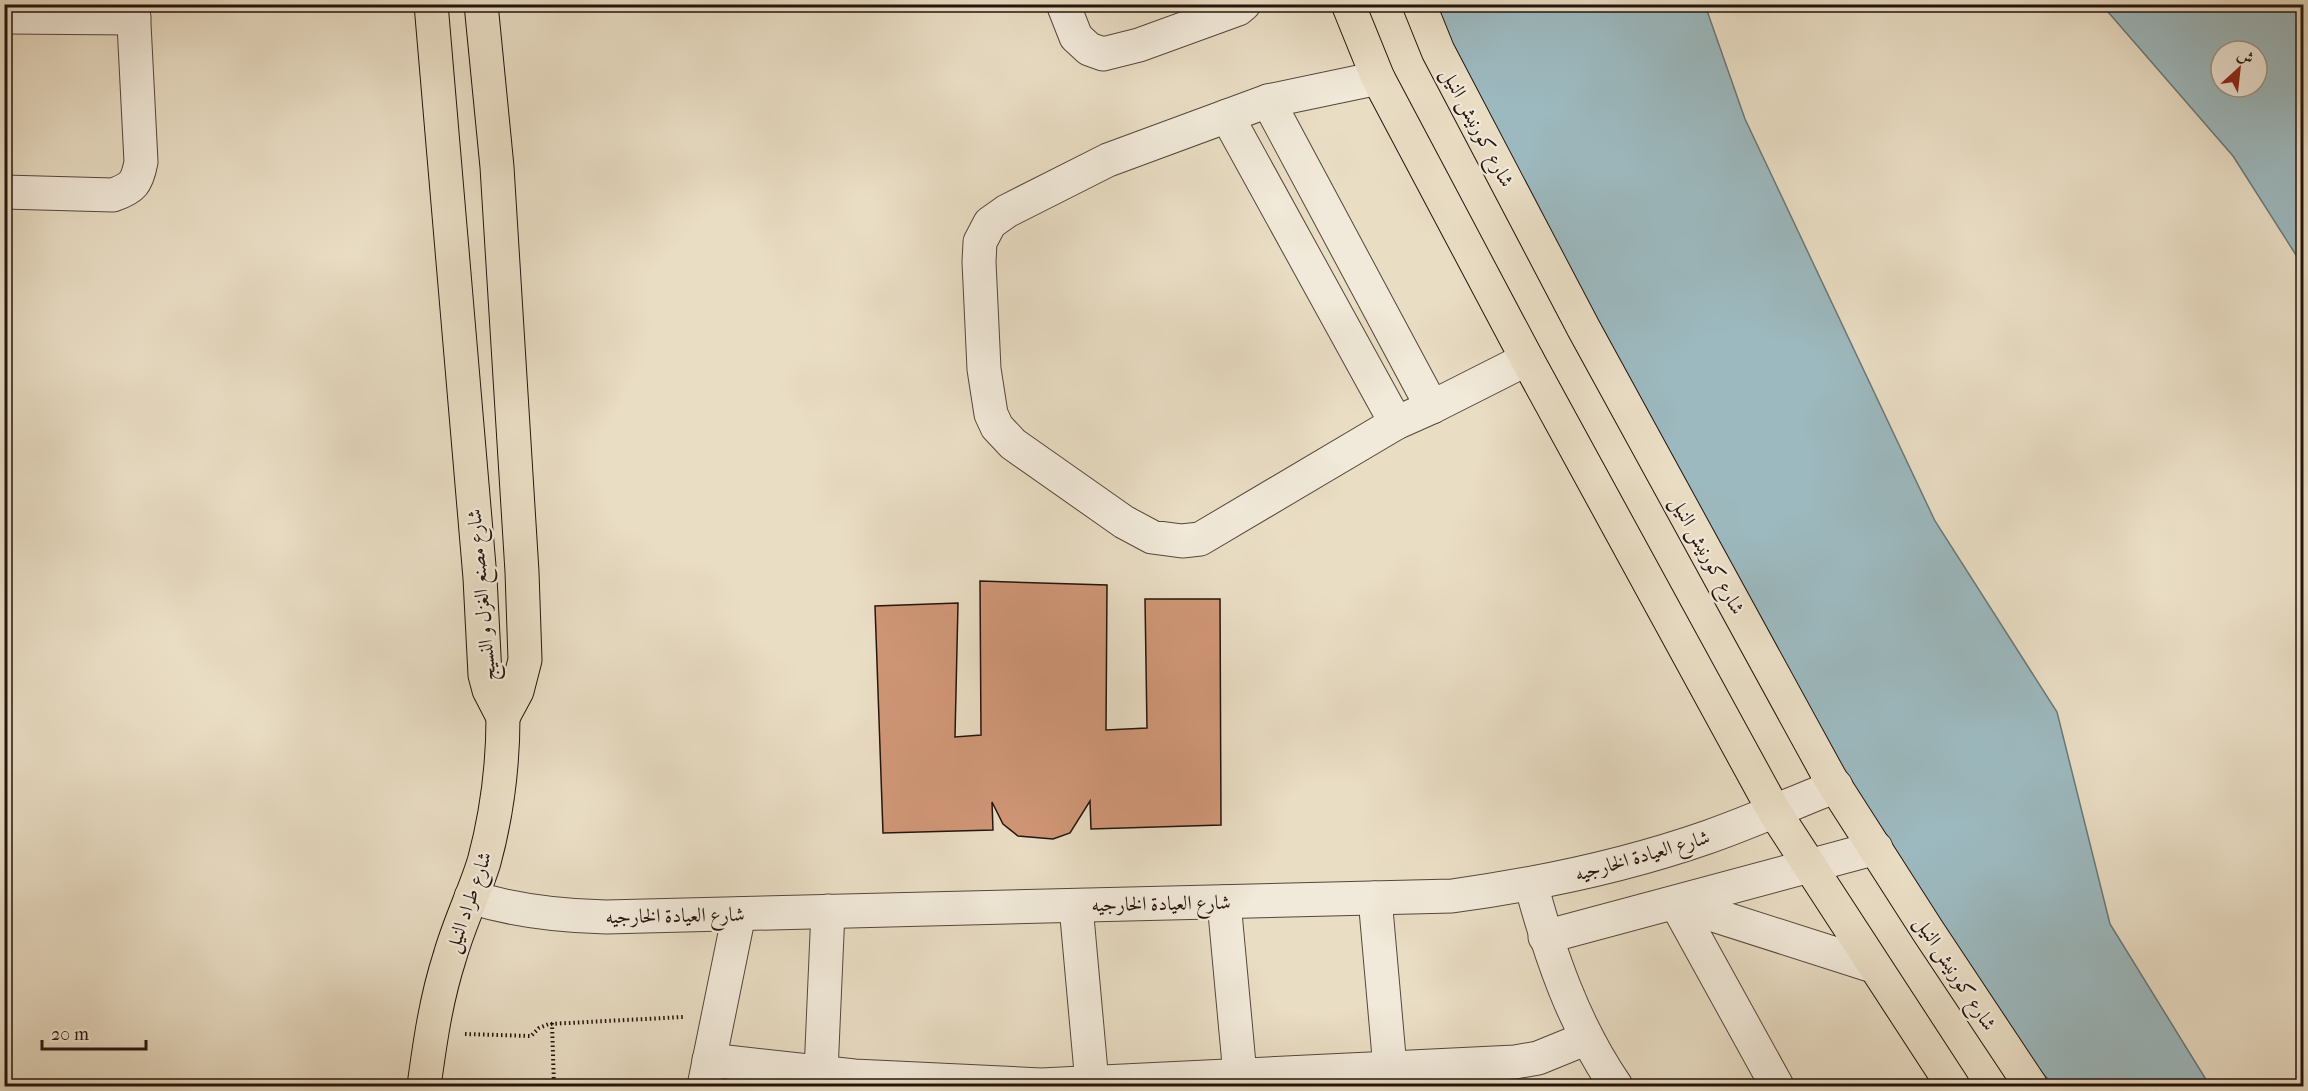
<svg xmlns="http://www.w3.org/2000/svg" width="2308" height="1091" font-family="'IM FELL French Canon',Amiri,serif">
  <rect width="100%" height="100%" fill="#e9ddc4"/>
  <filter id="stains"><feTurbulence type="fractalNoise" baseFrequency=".00333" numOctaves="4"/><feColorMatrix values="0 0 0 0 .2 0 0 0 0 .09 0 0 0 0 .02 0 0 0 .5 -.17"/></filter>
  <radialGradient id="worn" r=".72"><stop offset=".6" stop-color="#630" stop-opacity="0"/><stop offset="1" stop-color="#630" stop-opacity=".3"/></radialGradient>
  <g fill="#9cb9bf" stroke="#6c7778" stroke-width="1.5" fill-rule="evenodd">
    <path d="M1431,5H1705L1745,119L1935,521L2057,712L2110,924L2210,1086H2055L1995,1026L1733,585Z"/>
    <path d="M2102,5H2303V266L2233,156ZM2221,51H2257V87H2221Z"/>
  </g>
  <path fill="#d09777" stroke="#24140d" stroke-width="1.5" d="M980,581L1107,585L1106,730L1147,728L1145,599H1220L1221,825L1091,829L1090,801L1070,833L1053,839L1018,836L1003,824L992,802L993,830L883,833L875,606L958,603L955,737L981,735Z"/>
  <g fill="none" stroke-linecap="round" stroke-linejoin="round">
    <defs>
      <g id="minor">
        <path d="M1063,4L1076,37L1089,49L1103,54L1139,45L1238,9L1244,4"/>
        <path d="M4,17L134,18"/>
        <path d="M1378,78L1268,101L1108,160L1007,211L990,223L980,242L979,262L984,369L991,414L997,427L1013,444L1124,522L1152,537L1182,541L1200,539L1396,423L1432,407L1527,359"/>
        <path d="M1268,101L1432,407"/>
        <path d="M1227,116L1396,423"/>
        <path d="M4,192L113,195C133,188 137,183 141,162L133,4"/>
        <path d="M1531,884C1550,955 1574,1025 1616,1086"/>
        <path d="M471,897C515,911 560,916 606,917L1452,896C1539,884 1625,866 1708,837C1751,822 1793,803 1836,786"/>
        <path d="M1375,898L1390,1068"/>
        <path d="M1224,902L1240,1075"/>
        <path d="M1676,903L1777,1086"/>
        <path d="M1676,903L1873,966"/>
        <path d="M1076,906L1092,1083"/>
        <path d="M1545,937L1876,848"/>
        <path d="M709,1060L854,1076L1041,1085L1515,1062L1538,1058L1587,1038"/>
        <path d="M821,1072L828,911"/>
        <path d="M704,1086L739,914"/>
      </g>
      <g id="major">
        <path d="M431,4L480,578L485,675L489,690L503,717"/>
        <path d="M481,4L497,167L522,572L525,660L517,691L503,717"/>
        <path d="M1348,4L1378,78L1527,359L1774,811L1953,1086"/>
        <path d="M1419,4L1438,51L1584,329L1830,778L1928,931L2031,1086"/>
        <path d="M424,1086C430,1042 436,999 450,956C459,924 474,894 484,862C497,814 503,767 503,717"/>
      </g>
    </defs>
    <use href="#minor" stroke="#55463b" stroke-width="35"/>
    <use href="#major" stroke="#24140d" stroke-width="35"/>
    <g stroke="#24140d" stroke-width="4" stroke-dasharray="1.5 3" stroke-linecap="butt">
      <path d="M552,1023L554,1086"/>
      <path d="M465,1034L531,1036L539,1028L549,1024L683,1017"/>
    </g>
    <use href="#minor" stroke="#f1e9d9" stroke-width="33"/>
    <use href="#major" stroke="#e9ddc4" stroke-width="33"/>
  </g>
  <g text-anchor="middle" stroke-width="4.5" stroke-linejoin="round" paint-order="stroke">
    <g font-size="20" fill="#24140d" stroke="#f1e9d9">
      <text transform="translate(1478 127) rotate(62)" y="7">شارع كورنيش النيل</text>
      <text transform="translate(1708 555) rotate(61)" y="7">شارع كورنيش النيل</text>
      <text transform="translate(481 595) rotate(-95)" y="7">شارع مصنع الغزل و النسيج</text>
      <text transform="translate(1642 855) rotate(-16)" y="7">شارع العيادة الخارجيه</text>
      <text transform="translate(468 902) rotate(-71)" y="7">شارع طراد النيل</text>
      <text transform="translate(1161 903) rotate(-1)" y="7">شارع العيادة الخارجيه</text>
      <text transform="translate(675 915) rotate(-1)" y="7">شارع العيادة الخارجيه</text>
      <text transform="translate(1956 973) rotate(57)" y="7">شارع كورنيش النيل</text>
    </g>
  </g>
  <rect width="2308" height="1091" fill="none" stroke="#e9ddc4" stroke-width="24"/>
  <rect x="6" y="6" width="2296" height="1079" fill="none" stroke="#24140d" stroke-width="3"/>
  <rect x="12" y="12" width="2284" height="1067" fill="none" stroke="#24140d" stroke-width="1.5"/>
  <g transform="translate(2239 69) rotate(27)"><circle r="28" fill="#f1e9d9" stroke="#9f9487" stroke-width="1.5"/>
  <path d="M0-4.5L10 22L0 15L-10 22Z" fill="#8f2418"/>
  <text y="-9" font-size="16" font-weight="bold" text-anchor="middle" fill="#24140d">ش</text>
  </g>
  <path d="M42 1040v9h104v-9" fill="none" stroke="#24140d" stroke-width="3"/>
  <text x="51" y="1040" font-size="18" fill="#24140d" stroke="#f1e9d9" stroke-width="4.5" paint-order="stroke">20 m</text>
  <rect width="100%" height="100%" filter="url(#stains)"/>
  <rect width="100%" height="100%" fill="url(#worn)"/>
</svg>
